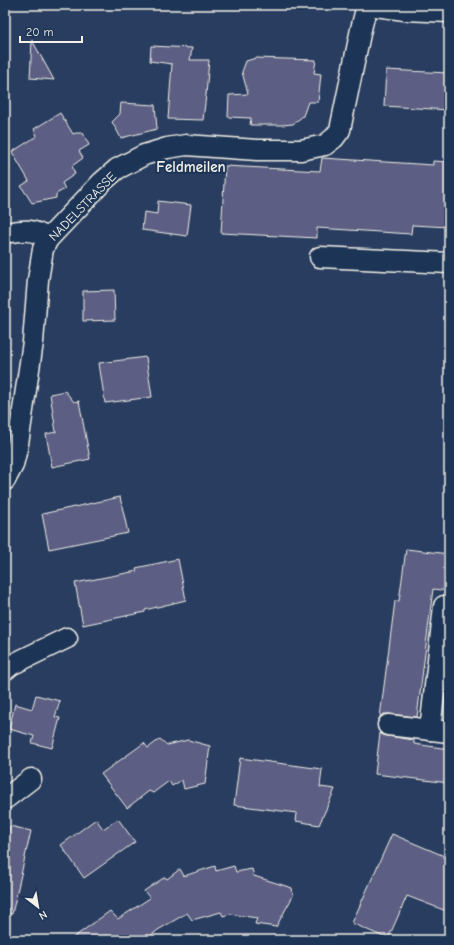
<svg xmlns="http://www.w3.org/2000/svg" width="454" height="945" font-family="'Comic Neue',sans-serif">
  <rect width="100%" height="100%" fill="#293d60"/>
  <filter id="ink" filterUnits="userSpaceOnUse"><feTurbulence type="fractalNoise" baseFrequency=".025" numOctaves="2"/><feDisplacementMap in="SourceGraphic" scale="8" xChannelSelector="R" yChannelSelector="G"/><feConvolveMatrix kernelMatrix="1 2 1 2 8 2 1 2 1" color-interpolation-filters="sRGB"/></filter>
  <g filter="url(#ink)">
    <path fill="#4c7073" stroke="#a0b0ae" d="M449,661V723L441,722Z"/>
    <g fill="#5b5f83" stroke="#f4f1e8">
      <path d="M32,40L54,80L30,78Z"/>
      <path d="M151,46L192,48L190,60H209L206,95L203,120L168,119L172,64L150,61Z"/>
      <path d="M256,58L316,60L314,73L321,74L318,102H308L303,116L293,124L282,125H250L251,118L228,117L229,95L248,94L242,72L246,61Z"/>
      <path d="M386,70L449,73V110L384,106Z"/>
      <path d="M121,103L155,105L157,129L121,138L112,122L120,114Z"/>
      <path d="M60,113L73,134L76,133H83L89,145L79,151L83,158L72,166L75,174L62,183L65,189L56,194V198L32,203L21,186L29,181L12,152L37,136L34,129Z"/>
      <path d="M322,158L433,165V161L449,162V227L412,225L411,234L317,228V238L221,233L225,166L320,171Z"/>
      <path d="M158,201L191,205L187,236L142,230L144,212L157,214Z"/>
      <path d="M114,290L115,320L83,321V291Z"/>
      <path d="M146,357L152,397L105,403L99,363Z"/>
      <path d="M65,391L74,402L79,401L90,459L52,467L46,434L56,432L50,394Z"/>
      <path d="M120,497L128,533L49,549L42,514Z"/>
      <path d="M406,549L449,554V591L433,589L417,717L389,714H384L380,717L395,601H399Z"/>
      <path d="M178,559L186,600L145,610V612L83,625L75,583L137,571L136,568Z"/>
      <path d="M36,695L60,701L55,717L60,718L52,748L32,743L34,736L9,729L15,704L32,709Z"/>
      <path d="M380,733L387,736L414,740V744L449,749V783L375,774Z"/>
      <path d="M160,739L167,745L188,740L210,746L205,784L184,789L182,780L172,786L169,781L153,793L149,791L127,808L101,774L144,743L148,748Z"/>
      <path d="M240,758L322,769L320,787L335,789L319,825L296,821L297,813L234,805Z"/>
      <path d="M96,819L103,829L118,819L135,842L84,878L61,845Z"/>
      <path d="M10,826L31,831L12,914L5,913V849Z"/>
      <path d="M392,834L449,858V912L407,896L388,939L352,923Z"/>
      <path d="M215,866L216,871L234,866L236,872L252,869L254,876L292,888L293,896L276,927L255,924L257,918L230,914L223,916L221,912L192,920L187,913L158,930L145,940H70L110,911L118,919L150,898L144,891L165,877L167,879L180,869L184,876Z"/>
    </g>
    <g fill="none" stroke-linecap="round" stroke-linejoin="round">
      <defs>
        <g id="minor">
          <path d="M368,5L405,10L449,12"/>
          <path d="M5,233C23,230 32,228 48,239"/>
          <path d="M320,257L449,263"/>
          <path d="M5,480L13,465L18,444L33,342L38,280L43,249L48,239L102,182L117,169L144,155L167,148L186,145L257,150H301L325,145L334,138L340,130L361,29L367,5"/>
          <path d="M5,670L11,665L67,638"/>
          <path d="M388,725L449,732"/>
          <path d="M430,730L444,606H449"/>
          <path d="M5,799L31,779"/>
        </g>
      </defs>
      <use href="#minor" stroke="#f4f1e8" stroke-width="23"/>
      <use href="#minor" stroke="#1d3557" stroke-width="20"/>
    </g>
  </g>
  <g text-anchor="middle" stroke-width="4" stroke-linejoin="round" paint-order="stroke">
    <g font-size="13" fill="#f4f1e8" stroke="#1d3557">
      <text transform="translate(82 206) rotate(-46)" y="5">NADELSTRASSE</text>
    </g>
    <g font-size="15" font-weight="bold" fill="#f4f1e8" stroke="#1d3557">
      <text x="191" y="172">Feldmeilen</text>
    </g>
  </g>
  <rect width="454" height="945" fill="none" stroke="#1d3557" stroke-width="20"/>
  <rect x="10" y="10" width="434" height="925" fill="none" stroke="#f4f1e8" stroke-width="1.5" filter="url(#ink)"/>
  <g transform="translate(38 907) rotate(149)" stroke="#1d3557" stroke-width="3" paint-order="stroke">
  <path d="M0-3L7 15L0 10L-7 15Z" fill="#f4f1e8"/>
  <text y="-6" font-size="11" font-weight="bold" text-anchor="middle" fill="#f4f1e8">N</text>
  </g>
  <path d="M20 36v6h62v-6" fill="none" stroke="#f4f1e8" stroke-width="2"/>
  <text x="26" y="36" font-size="12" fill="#f4f1e8" stroke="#1d3557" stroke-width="3" paint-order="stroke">20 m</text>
</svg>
